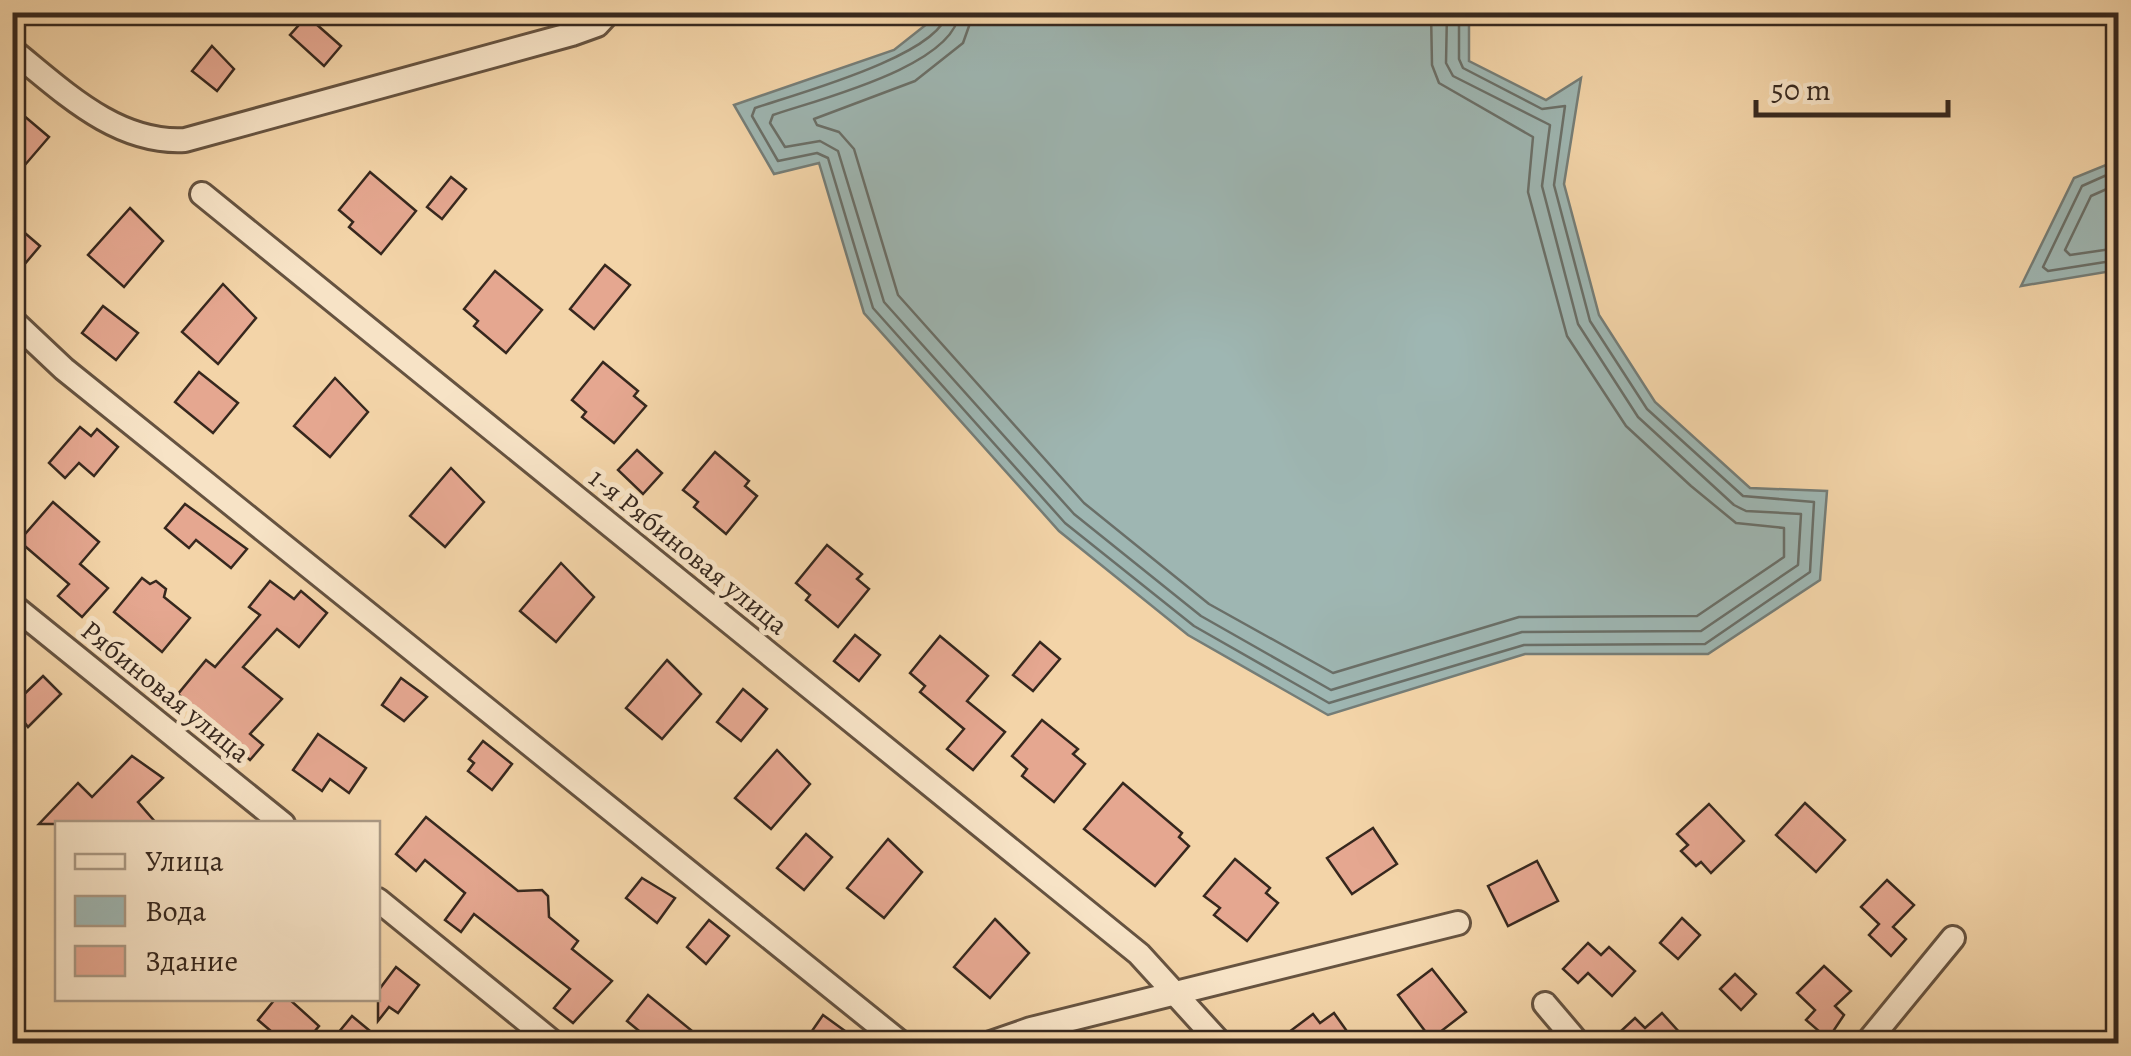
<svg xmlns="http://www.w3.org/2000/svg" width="2131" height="1056" font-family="Alegreya,serif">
  <rect width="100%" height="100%" fill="#f3d4a8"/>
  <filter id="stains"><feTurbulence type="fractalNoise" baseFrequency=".002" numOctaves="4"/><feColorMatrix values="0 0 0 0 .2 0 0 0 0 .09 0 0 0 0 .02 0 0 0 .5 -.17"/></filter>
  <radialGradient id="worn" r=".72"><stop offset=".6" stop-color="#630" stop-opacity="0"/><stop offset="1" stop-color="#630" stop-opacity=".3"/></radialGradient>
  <g fill="#9eb6b2" stroke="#757d77" stroke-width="2.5">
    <path d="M942,12L1469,13V61L1546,100L1581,78L1564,184L1599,315L1655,402L1750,488L1827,491L1820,580L1708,654H1525L1328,715L1188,635L1059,531L864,313L819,163L774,174L734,105L894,50Z"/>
    <path d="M2118,160V270L2021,286L2074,178Z"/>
  </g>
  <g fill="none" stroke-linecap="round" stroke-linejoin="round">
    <g stroke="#6a6f68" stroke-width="2.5">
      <path d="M947,12C942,55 793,95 755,108L752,116L778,161L817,153L828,158L873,308L1065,523L1194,626L1329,703L1524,645L1705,644L1810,572L1814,502L1743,496L1647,409L1590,321L1554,185L1565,106L1542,109L1463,68L1459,59V12"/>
      <path d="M959,12C956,66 816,100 773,115L770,123L785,147L820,141L838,151L884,302L1074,514L1201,616L1331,690L1522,632L1701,631L1798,565L1801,514L1746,511L1734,505L1638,417L1578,324L1542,186L1550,125L1453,76L1446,63L1447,12"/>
      <path d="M974,12L963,43L915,81L814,119L817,125L839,132L854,149L898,295L1084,503L1209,604L1333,673L1519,617L1697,616L1784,557V528L1736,523L1691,486L1626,426L1567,336L1528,192L1533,137L1439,83L1432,65L1431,12"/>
      <path d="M2118,170L2082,186L2043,267L2048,271L2118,260"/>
      <path d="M2118,184L2091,196L2065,250L2070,255L2118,248"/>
    </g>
  </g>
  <g fill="#e5a790" stroke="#37281e" stroke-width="2.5">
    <path d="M307,16L341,46L324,66L290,35Z"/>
    <path d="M212,46L234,69L217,91L192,71Z"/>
    <path d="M23,115L49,137L12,180V127Z"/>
    <path d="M370,172L416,211L381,254L349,227L353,222L339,210Z"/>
    <path d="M451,177L466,189L442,219L427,207Z"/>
    <path d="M130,208L163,241L124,287L88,255Z"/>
    <path d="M12,222L40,246L12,279Z"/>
    <path d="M605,265L630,285L594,329L570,309Z"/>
    <path d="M495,271L542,310L506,353L474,326L478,321L464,309Z"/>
    <path d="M223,284L256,318L218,364L182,332Z"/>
    <path d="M103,306L138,333L116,360L82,333Z"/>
    <path d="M603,362L638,391L634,396L646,406L614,443L582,417L586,412L572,400Z"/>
    <path d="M199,372L238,403L213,433L175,402Z"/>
    <path d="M335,378L368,412L330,457L294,426Z"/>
    <path d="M80,427L91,436L97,429L118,447L94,476L79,463L65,478L49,463Z"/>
    <path d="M637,450L662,473L643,494L618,470Z"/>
    <path d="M715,452L749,481L745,486L757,496L726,534L694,507L698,502L683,490Z"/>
    <path d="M451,468L484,502L445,547L410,516Z"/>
    <path d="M53,502L99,542L80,564L108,588L82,617L58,596L69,584L19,541Z"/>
    <path d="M185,504L247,549L231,568L196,540L189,548L165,528Z"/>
    <path d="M827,545L862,574L857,579L869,589L838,627L806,600L810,595L796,583Z"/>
    <path d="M561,563L594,597L556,642L520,611Z"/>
    <path d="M142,578L150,584L156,581L166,589L164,597L190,618L162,652L114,612Z"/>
    <path d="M270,581L294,599L301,591L327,613L299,647L277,629L243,667L282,699L250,734L263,745L250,760L178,694L206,660L215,667L260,615L249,607Z"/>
    <path d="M855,635L880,655L859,681L834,661Z"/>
    <path d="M940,636L988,676L967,701L1005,732L973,770L947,749L964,729L920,692L925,686L910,673Z"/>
    <path d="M1040,642L1060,659L1033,691L1013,675Z"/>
    <path d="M667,660L701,694L662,739L626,708Z"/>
    <path d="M43,676L61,694L28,727L12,706Z"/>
    <path d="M401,678L427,697L404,721L382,705Z"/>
    <path d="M743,689L767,709L741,741L717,722Z"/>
    <path d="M1042,720L1078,749L1073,754L1085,764L1054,802L1022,776L1027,769L1012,756Z"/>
    <path d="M318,734L366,768L349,793L330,779L322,791L293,770Z"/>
    <path d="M483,741L512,764L492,790L468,771L474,763L469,759Z"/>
    <path d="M777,750L810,784L771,829L735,798Z"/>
    <path d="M132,756L163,778L138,802L157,824H39L78,783L92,797Z"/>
    <path d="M1123,783L1182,833L1179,837L1189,846L1155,886L1084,829Z"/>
    <path d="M1805,803L1845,840L1816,872L1776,835Z"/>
    <path d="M1709,804L1744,841L1711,873L1701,862L1696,866L1681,851L1688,845L1677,834Z"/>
    <path d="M426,817L518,891L542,890L548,896L549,917L578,941L572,949L612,981L573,1023L554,1008L570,989L474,914L461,932L445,920L465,893L425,860L416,871L396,854Z"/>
    <path d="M1373,828L1397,864L1352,894L1327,858Z"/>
    <path d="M806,834L832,857L804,890L777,868Z"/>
    <path d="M888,839L922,872L884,918L847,888Z"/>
    <path d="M1235,859L1270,888L1266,893L1278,903L1247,941L1214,915L1220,908L1204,896Z"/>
    <path d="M1537,861L1558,901L1508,926L1488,886Z"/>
    <path d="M642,878L675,898L657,923L626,898Z"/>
    <path d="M1887,880L1914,905L1893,927L1906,939L1891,956L1869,935L1879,924L1861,907Z"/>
    <path d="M1682,918L1700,935L1678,959L1660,943Z"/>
    <path d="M995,919L1029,953L990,998L954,967Z"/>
    <path d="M709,920L729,936L706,964L687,947Z"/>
    <path d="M1588,943L1601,955L1609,947L1635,971L1612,996L1588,973L1578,983L1563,969Z"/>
    <path d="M1824,966L1851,991L1835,1006L1844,1015L1828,1039L1806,1020L1815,1010L1797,993Z"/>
    <path d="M396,967L419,985L398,1013L389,1007L378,1021V991Z"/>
    <path d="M1432,969L1466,1012L1431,1039L1398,995Z"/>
    <path d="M1735,974L1756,994L1741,1010L1720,989Z"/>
    <path d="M648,995L708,1044H655L627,1021Z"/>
    <path d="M276,998H288L319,1026L304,1044H286L258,1020Z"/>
    <path d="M1334,1013L1356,1044H1273L1313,1014L1320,1023Z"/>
    <path d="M1662,1013L1690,1044H1607L1635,1018L1645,1028Z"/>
    <path d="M823,1015L863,1044H803Z"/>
    <path d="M352,1016L370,1031L359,1044H329Z"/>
  </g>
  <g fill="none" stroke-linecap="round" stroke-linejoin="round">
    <defs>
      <g id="street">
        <path d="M12,50C63,91 116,144 185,140L572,34L597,25L609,12"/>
        <path d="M202,194L1139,954L1221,1044"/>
        <path d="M12,320L64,369L902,1044"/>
        <path d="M12,605L283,824"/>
        <path d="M378,900L555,1044"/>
        <path d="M1545,1004L1579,1044"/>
        <path d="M988,1044L1031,1029L1458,923"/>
        <path d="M1866,1044L1953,938"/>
      </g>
    </defs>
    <use href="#street" stroke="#665340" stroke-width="28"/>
    <use href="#street" stroke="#f7e3c6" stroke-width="22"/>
  </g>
  <g text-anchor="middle" stroke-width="10" stroke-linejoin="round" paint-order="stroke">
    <g font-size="28" fill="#37281e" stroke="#f7e3c6">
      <text transform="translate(689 551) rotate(39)" y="10">1-я Рябиновая улица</text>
      <text transform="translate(166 691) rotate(39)" y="10">Рябиновая улица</text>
    </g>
  </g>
  <rect width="2131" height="1056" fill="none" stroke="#f3d4a8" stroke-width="50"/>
  <rect x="15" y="15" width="2101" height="1026" fill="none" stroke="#37281e" stroke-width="5"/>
  <rect x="25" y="25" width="2081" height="1006" fill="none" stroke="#37281e" stroke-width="2.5"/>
  <rect x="55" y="821" width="325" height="180" fill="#f7e3c6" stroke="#aa9883" stroke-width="2.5"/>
  <rect x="75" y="854" width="50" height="15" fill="#f7e3c6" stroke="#aa9883" stroke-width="2.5"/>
  <text x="145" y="871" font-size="30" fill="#37281e">Улица</text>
  <rect x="75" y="896" width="50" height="30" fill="#9eb6b2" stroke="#aa9883" stroke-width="2.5"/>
  <text x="145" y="921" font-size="30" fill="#37281e">Вода</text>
  <rect x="75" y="946" width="50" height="30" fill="#e5a790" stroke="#aa9883" stroke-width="2.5"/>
  <text x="145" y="971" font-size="30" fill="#37281e">Здание</text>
  <path d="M1756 100v15h192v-15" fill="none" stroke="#37281e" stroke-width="5"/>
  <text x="1771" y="100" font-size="30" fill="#37281e" stroke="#f7e3c6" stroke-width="8" paint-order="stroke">50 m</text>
  <rect width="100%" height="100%" filter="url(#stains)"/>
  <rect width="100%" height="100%" fill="url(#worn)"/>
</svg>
